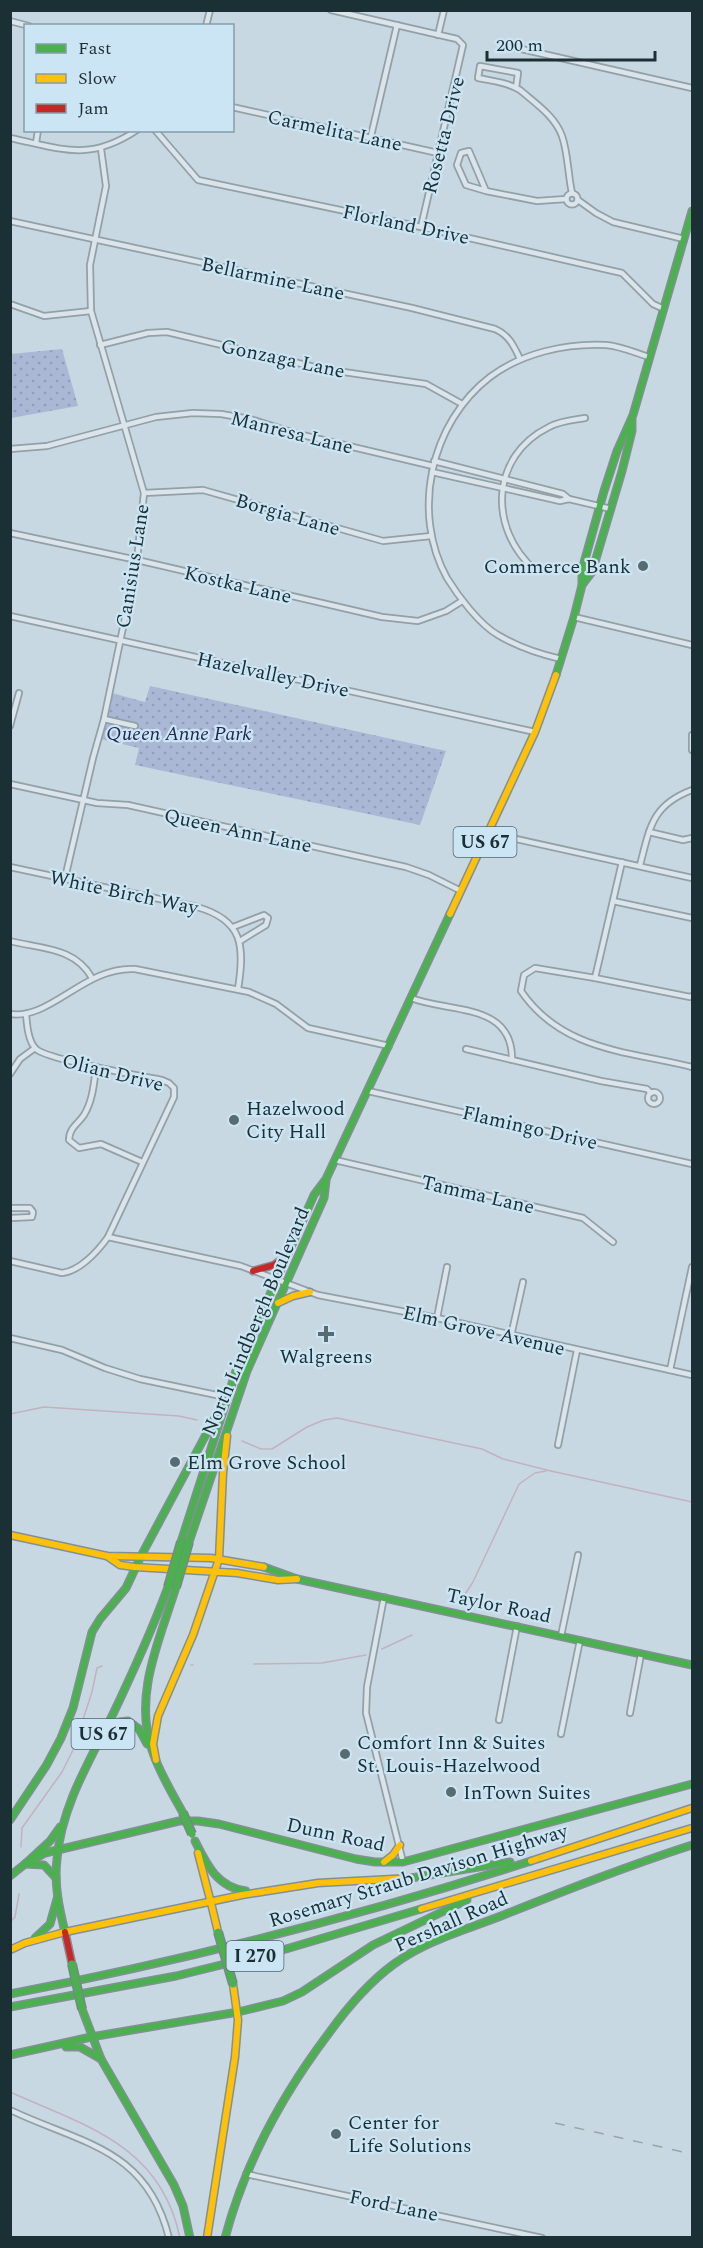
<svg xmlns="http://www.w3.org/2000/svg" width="703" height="2248" font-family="Spectral,serif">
  <defs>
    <pattern id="park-dots" width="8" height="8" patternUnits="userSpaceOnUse" patternTransform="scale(1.5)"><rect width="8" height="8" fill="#aab8d5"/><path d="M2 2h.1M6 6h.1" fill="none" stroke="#929eb7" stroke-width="1.8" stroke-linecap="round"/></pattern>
  </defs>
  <rect width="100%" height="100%" fill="#c8d8e2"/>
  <g fill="url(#park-dots)">
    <path d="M62,349L78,406L11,418V354Z"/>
    <path d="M150,686L446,751L420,825L135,765L139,748L101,739L112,693L145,702Z"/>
  </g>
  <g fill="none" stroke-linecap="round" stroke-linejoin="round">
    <g stroke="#c2b2c1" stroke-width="1.5">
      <path d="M10,1414L44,1407L179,1416L197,1420"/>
      <path d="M242,1441L261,1449H272L307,1427L324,1420L337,1418L482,1449L503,1459L551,1471"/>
      <path d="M551,1471L692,1502"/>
      <path d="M460,1602L473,1582L519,1484L535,1473L546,1471"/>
      <path d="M382,1649L412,1635"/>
      <path d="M254,1664L322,1663L366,1655"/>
      <path d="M191,1665H193"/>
      <path d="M21,1847L22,1828L62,1772L73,1750L92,1692L97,1668L102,1666"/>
      <path d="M10,1922L15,1917L19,1894"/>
      <path d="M10,2092C86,2126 161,2145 180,2238"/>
    </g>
    <defs>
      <g id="street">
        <path d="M331,10L457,39L463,45L421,227"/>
        <path d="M10,21L29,26"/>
        <path d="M206,26L210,10"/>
        <path d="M438,35L444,10"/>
        <path d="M517,48L692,88"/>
        <path d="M516,88L518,73L480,66L478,78C492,81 507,82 520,90C535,103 555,116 562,136C568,153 568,175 572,193"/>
        <path d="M232,107L438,153"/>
        <path d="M155,130L198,180L421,227L622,273L653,304L664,309"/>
        <path d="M371,136L397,25"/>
        <path d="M10,138C63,149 89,162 137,130"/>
        <path d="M36,143L38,130"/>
        <path d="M486,191L466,185L457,165L461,153L469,151L486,191L537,201L566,199"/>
        <circle cx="572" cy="199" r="5.5"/>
        <path d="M578,200L596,213L613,222L684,239"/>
        <path d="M10,221L412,308L495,329C509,335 514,346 520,359"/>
        <path d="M10,304L44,316L91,311"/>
        <path d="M100,345L148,333L167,332L323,369L426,384L462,404"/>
        <path d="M10,449L47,446L156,417L193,413L221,414L250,419L298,434L433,466"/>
        <path d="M434,461L563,494L569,499L611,509"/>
        <path d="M432,472L560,501L569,499"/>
        <path d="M144,493L203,490L383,541L431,536"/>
        <path d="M10,533L137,560L382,617L418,621L446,611L462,601"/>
        <path d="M535,570C488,529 490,456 549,427C560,421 573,420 585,418"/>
        <path d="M10,616L535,732"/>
        <path d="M574,617L692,645"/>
        <path d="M561,659C539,654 518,647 498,635C480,625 458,596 447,578C411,513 430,423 490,377C522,353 566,343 606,345C620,346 636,353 649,357"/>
        <path d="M104,719L135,726"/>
        <path d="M10,726L19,693"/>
        <path d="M692,735V750"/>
        <path d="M10,784L97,803L128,805L406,867L429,875L461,891"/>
        <path d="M649,832L683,840L692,838"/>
        <path d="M489,833L692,878"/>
        <path d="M622,862L595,978L690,997L692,996"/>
        <path d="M640,865C650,827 652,805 692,790"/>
        <path d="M10,867L197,907C243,920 245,946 238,989"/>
        <path d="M65,878L93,758L104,719L137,560L144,493L91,311L90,265L106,186L101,149"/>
        <path d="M613,901L692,918"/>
        <path d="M233,927L264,915L268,918L266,925L240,941"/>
        <path d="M10,941C41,949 75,947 92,978"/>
        <path d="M595,978L535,968L524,975L521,991C562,1051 628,1051 692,1067"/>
        <path d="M411,998C449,1013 513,1002 512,1060"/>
        <path d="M10,1014C51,1020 85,966 135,969L249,992L276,1004L308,1028L389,1046"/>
        <path d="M466,1049L601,1081L647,1089L651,1093"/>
        <path d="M96,1067C94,1083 93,1100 84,1115C78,1124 69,1128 69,1140L79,1148L101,1144L142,1162"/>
        <path d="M10,1074L20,1059L35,1048"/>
        <path d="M368,1091L692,1164"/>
        <circle cx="654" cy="1098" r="6"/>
        <path d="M335,1160L583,1218L613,1242"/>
        <path d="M11,1208H30L33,1212L32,1217L11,1218"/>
        <path d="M108,1237L241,1266L318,1295L437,1318L692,1375"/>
        <path d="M10,1261L62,1273C80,1271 98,1251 108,1237L174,1097V1088L169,1083L162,1080C141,1076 48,1060 36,1049C28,1041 27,1025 26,1014"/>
        <path d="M437,1318L447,1267"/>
        <path d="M511,1336L523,1282"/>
        <path d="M10,1338L62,1350L105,1368L140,1379L226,1397"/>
        <path d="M670,1370L692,1267"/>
        <path d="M558,1445L577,1350"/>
        <path d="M384,1597L367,1687L366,1713L403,1862"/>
        <path d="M561,1636L578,1555"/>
        <path d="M630,1713L641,1654"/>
        <path d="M499,1720L517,1626"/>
        <path d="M561,1734L580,1640"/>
        <path d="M10,2110C82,2144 147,2148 169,2238"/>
        <path d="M246,2174L542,2238"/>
      </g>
      <g id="fast">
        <path d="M582,585L592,572L622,471L632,431V419"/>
        <path d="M556,675L574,617L582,585V570L604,491L617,451L633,415L692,211"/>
        <path d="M181,1542L236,1371L314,1195L326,1179L450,914"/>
        <path d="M189,1542L247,1371L324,1198L326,1181"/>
        <path d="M141,1556L218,1412"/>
        <path d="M264,1567L297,1579L692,1665"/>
        <path d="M176,1587C160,1639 133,1695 152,1750C159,1772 172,1793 183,1813"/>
        <path d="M104,1736L119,1722L128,1721L139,1729L147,1744"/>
        <path d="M10,1820L46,1766L61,1738L73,1708L92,1632L100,1619L126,1588L141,1556"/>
        <path d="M195,1841C207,1865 217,1887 246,1891"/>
        <path d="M25,1864L50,1841L60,1827"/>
        <path d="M25,1864L44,1865L56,1878"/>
        <path d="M10,1876L25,1864L45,1853L179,1821H198L219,1824L356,1859L375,1862H403L692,1784"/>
        <path d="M411,1878L510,1862"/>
        <path d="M65,1932C59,1908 54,1884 57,1859C61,1807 90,1760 113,1714C133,1672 152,1630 168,1587"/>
        <path d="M35,1938L50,1924L57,1899"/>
        <path d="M10,1994C186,1960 360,1916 531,1861"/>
        <path d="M10,2007L176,1976L286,1949L421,1909"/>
        <path d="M82,2009L101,2059L174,2185L183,2206L190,2238"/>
        <path d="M66,2047H80L101,2059"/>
        <path d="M10,2055L91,2037L238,2012L283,2001L302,1992L373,1945L467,1900"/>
        <path d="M225,2238C245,2163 282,2095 329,2033C347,2008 368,1983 394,1964C425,1941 465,1930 501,1916C564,1891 627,1866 692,1845"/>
      </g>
      <g id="slow">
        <path d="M450,914L535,732L556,675"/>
        <path d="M278,1303L293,1296L310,1292"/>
        <path d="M10,1535L107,1556L211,1558L264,1567"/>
        <path d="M107,1556L120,1565L135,1567L237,1573L278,1580L297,1579"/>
        <path d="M156,1760L153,1744L158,1716L193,1635L219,1559L223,1473L227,1436"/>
        <path d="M198,1853L211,1903"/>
        <path d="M531,1861L692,1808"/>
        <path d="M384,1862L393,1855L400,1845"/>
        <path d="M211,1903L218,1932"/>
        <path d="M421,1909L692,1828"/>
        <path d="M10,1950L25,1943L65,1932L242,1895L318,1883L411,1878"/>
        <path d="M207,2238L235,2057L238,2020L233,1984"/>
      </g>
      <g id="jam">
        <path d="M253,1271L274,1265L287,1256"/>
        <path d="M65,1932L72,1964"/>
      </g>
    </defs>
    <use href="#street" stroke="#92a0a7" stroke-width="8"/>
    <use href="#fast" stroke="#829096" stroke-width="9"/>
    <use href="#slow" stroke="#829096" stroke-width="9"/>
    <use href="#jam" stroke="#829096" stroke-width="9"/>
    <use href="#street" stroke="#dae4ea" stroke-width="4.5"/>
    <use href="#fast" stroke="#4caf50" stroke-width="6"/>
    <use href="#slow" stroke="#ffc107" stroke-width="6"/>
    <use href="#jam" stroke="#c62828" stroke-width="6"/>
    <path stroke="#9ba4a9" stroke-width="1.5" stroke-dasharray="10 10" stroke-linecap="butt" d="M555,2123L692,2154"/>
    <defs>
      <g id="fast-bridge">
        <path d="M168,1587L181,1542"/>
        <path d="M176,1587L189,1542"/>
        <path d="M183,1813L192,1834"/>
        <path d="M218,1932L233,1984"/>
        <path d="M72,1964L82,2009"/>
      </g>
    </defs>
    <use href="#fast-bridge" stroke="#79878c" stroke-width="10" stroke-linecap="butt"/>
    <use href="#fast-bridge" stroke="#4caf50" stroke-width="7"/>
  </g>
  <g fill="#586b71" stroke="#cce5f5" stroke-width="2">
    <circle cx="643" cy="566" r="6"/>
    <circle cx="234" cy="1120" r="6"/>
    <path d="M323 1325h6v6h6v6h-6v6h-6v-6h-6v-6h6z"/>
    <circle cx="175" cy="1462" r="6"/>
    <circle cx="345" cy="1754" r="6"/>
    <circle cx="451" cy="1792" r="6"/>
    <circle cx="336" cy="2134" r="6"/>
  </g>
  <g text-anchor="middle" stroke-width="4.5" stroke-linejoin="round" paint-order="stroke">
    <g fill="#cce5f5" stroke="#50666e" stroke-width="1.5">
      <rect x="453.5" y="827" width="63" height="30" rx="4.5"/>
      <rect x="71.5" y="1719" width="63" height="30" rx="4.5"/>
      <rect x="226.5" y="1941" width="57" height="30" rx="4.5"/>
    </g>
    <g font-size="18" font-weight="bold" fill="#1b3034">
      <text x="485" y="848">US 67</text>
      <text x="103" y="1740">US 67</text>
      <text x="255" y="1962">I 270</text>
    </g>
    <g font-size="20" fill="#1b3034" stroke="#cce5f5">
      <text transform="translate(335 130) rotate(12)" y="7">Carmelita Lane</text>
      <text transform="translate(443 135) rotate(-76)" y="7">Rosetta Drive</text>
      <text transform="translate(406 224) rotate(12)" y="7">Florland Drive</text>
      <text transform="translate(273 278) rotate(12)" y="7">Bellarmine Lane</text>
      <text transform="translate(283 358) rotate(12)" y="7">Gonzaga Lane</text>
      <text transform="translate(292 432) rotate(14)" y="7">Manresa Lane</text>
      <text transform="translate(288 514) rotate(16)" y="7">Borgia Lane</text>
      <text transform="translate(132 566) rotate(-81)" y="7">Canisius Lane</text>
      <text transform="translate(238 584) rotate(13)" y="7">Kostka Lane</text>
      <text transform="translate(273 674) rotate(12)" y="7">Hazelvalley Drive</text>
      <text transform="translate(238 830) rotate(12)" y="7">Queen Ann Lane</text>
      <text transform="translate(124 892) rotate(12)" y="7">White Birch Way</text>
      <text transform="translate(113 1072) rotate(14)" y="7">Olian Drive</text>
      <text transform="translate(530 1127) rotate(13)" y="7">Flamingo Drive</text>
      <text transform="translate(478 1194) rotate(13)" y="7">Tamma Lane</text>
      <text transform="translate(255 1321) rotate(-67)" y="7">North Lindbergh Boulevard</text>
      <text transform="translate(484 1330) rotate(13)" y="7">Elm Grove Avenue</text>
      <text transform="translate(499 1605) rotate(12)" y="7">Taylor Road</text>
      <text transform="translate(336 1834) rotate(12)" y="7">Dunn Road</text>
      <text transform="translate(418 1875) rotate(-17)" y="7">Rosemary Straub Davison Highway</text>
      <text transform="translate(451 1921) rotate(-24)" y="7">Pershall Road</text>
      <text transform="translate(394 2205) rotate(12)" y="7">Ford Lane</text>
    </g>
    <g font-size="20" fill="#1b3034" stroke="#cce5f5" text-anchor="start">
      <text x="631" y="573" text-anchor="end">Commerce Bank</text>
      <text x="246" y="1115">Hazelwood<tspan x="246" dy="23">City Hall</tspan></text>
      <text x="326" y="1363" text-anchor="middle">Walgreens</text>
      <text x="187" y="1469">Elm Grove School</text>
      <text x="357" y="1749">Comfort Inn &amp; Suites<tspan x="357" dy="23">St. Louis-Hazelwood</tspan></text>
      <text x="463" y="1799">InTown Suites</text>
      <text x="348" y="2129">Center for<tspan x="348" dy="23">Life Solutions</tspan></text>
    </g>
    <g font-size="20" font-style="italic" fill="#222550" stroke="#cce5f5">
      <text x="179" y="740">Queen Anne Park</text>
    </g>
  </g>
  <rect width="703" height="2248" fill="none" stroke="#1b3034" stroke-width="24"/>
  <rect x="24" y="24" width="210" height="108" fill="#cce5f5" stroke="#859da8" stroke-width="1.5"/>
  <rect x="36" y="44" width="30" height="9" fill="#4caf50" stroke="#859da8" stroke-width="1.5"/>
  <text x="78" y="54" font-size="18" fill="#1b3034">Fast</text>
  <rect x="36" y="74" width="30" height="9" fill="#ffc107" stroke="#859da8" stroke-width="1.5"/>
  <text x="78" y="84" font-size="18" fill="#1b3034">Slow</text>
  <rect x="36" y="104" width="30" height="9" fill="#c62828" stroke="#859da8" stroke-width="1.5"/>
  <text x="78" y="114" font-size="18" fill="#1b3034">Jam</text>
  <path d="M487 51v9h168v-9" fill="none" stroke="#1b3034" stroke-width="3"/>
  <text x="496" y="51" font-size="18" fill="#1b3034" stroke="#cce5f5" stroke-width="4.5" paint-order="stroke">200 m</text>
</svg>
